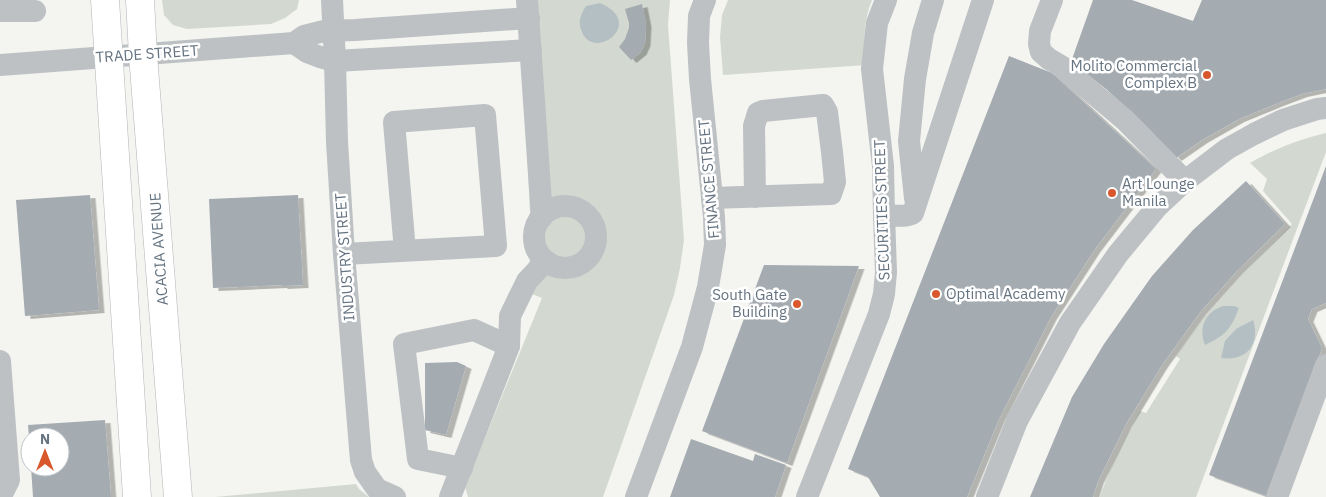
<svg xmlns="http://www.w3.org/2000/svg" width="1326" height="497" font-family="'IBM Plex Sans',sans-serif">
  <defs>
    <filter id="shadow"><feDropShadow dx="5.5" dy="3" stdDeviation="0" flood-color="#0004"/></filter>
  </defs>
  <rect width="100%" height="100%" fill="#f4f4f0"/>
  <g fill="#d3d9d0">
    <path d="M162,0H299L297,9L285,18L271,24L187,29L173,25L164,15Z"/>
    <path d="M520,0H670L668,25L684,240L680,268L674,295L603,497H468L465,487L542,298L515,287L532,257Z"/>
    <path d="M728,0H872C863,22 864,41 866,65L723,75L720,37L722,15Z"/>
    <path d="M1326,133V152L1196,497H1100C1110,467 1125,438 1140,411L1146,413L1180,359L1176,356L1206,315L1242,275L1292,224L1263,191L1267,179L1250,163C1277,148 1297,140 1326,133Z"/>
    <path d="M356,484L359,489L369,497H215Z"/>
  </g>
  <g fill="#b4bfc3">
    <path d="M600,3C647,23 594,62 582,32C577,22 581,14 586,6Z"/>
    <path d="M1223,306H1234L1239,308C1230,330 1227,334 1205,345C1198,328 1205,312 1223,306Z"/>
    <path d="M1253,320C1261,344 1246,362 1221,358L1225,341L1236,329Z"/>
  </g>
  <g fill="#a4abb1" filter="url(#shadow)">
    <path d="M1093,0H1132L1193,21L1202,0H1326V89L1302,94L1278,103L1239,119L1202,140L1176,158L1143,123L1106,89L1071,62Z"/>
    <path d="M642,4L646,24L645,43L641,52L631,60L619,47L625,39L629,28V23L625,9Z"/>
    <path d="M1009,56L1052,73L1156,169L1095,249L1051,317L999,419L967,497H880L868,477L848,469Z"/>
    <path d="M1326,166V303L1312,309L1308,319L1322,348L1269,497L1209,475Z"/>
    <path d="M1246,181L1285,224L1238,270L1201,311L1162,365L1126,424L1098,481L1093,497H1030L1072,397L1104,344L1152,276L1193,230Z"/>
    <path d="M90,195L99,310L25,316L16,200Z"/>
    <path d="M298,195L303,285L282,286V285L213,288L209,199Z"/>
    <path d="M764,265L859,266L787,463L702,431Z"/>
    <path d="M457,362L466,366L446,435L425,430V363Z"/>
    <path d="M105,420L111,497H33L31,467H60V437H29L28,425Z"/>
    <path d="M691,439L753,461L755,454L786,465L775,497H670Z"/>
  </g>
  <g fill="none" stroke-linecap="round" stroke-linejoin="round">
    <defs>
      <g id="major">
        <path d="M105,0L137,497"/>
        <path d="M140,0L143,55L178,497"/>
      </g>
    </defs>
    <use href="#major" stroke="#b1b5b8" stroke-width="29"/>
    <g stroke="#bdc1c4" stroke-width="22">
      <path d="M332,0L335,61L337,142L344,254L361,460L365,472L377,489L395,497"/>
      <path d="M527,0L542,217"/>
      <path d="M1052,0L1040,31L1039,44L1041,52L1049,59L1061,66L1125,120L1185,181"/>
      <path d="M0,11H35"/>
      <path d="M294,43L307,52L320,57L335,61L531,50"/>
      <path d="M0,65L294,43L304,36L324,31L355,30L529,18"/>
      <path d="M712,198L831,194L835,182L832,152L827,112L823,105L763,111L758,113L754,126L755,197"/>
      <path d="M915,198L909,141L915,79L923,33L933,0"/>
      <circle cx="565" cy="237" r="31"/>
      <path d="M884,215C893,215 906,218 913,213L983,0"/>
      <path d="M344,254L496,246L485,115L394,122L405,251"/>
      <path d="M0,361L9,480L2,494L0,496"/>
      <path d="M462,468L418,459L404,344L474,330L509,346"/>
      <path d="M450,497L509,346L510,316L527,281L546,261"/>
      <path d="M636,497L692,347L708,287L715,245L714,217L700,79L698,43L699,16L705,0"/>
      <path d="M807,497L879,314L884,294L886,272L884,215L883,166L872,69L877,23L886,0"/>
      <path d="M987,497L1017,421L1070,323L1118,254L1157,207L1185,181L1227,149L1254,134L1283,120L1317,109L1326,108"/>
      <path d="M1277,497L1326,365"/>
    </g>
    <use href="#major" stroke="#fff" stroke-width="28"/>
  </g>
  <g fill="#d8572c" stroke="#fff" stroke-width="2">
    <circle cx="1207" cy="75" r="5"/>
    <circle cx="1112" cy="193" r="5"/>
    <circle cx="936" cy="294" r="5"/>
    <circle cx="797" cy="304" r="5"/>
  </g>
  <g text-anchor="middle" stroke-width="5" stroke-linejoin="round" paint-order="stroke">
    <g font-size="15" fill="#657380" stroke="#fff">
      <text transform="translate(147 54) rotate(-4)" y="5">TRADE STREET</text>
      <text transform="translate(709 179) rotate(-95)" y="5">FINANCE STREET</text>
      <text transform="translate(882 210) rotate(-92)" y="5">SECURITIES STREET</text>
      <text transform="translate(159 249) rotate(-94)" y="5">ACACIA AVENUE</text>
      <text transform="translate(345 257) rotate(-94)" y="5">INDUSTRY STREET</text>
    </g>
    <g font-size="15" fill="#657380" stroke="#fff" text-anchor="end">
      <text x="1197" y="71">Molito Commercial<tspan x="1197" dy="17">Complex B</tspan></text>
      <text x="1122" y="189" text-anchor="start">Art Lounge<tspan x="1122" dy="17">Manila</tspan></text>
      <text x="946" y="299" text-anchor="start">Optimal Academy</text>
      <text x="787" y="300">South Gate<tspan x="787" dy="17">Building</tspan></text>
    </g>
  </g>
  <g transform="translate(45 452)"><circle r="24" fill="#ffffff" stroke="#c1c7cc"/>
  <path d="M0-4L9 19L0 12L-9 19Z" fill="#d8572c"/>
  <text y="-8" font-size="14" font-weight="bold" text-anchor="middle" fill="#657380">N</text>
  </g>
</svg>
